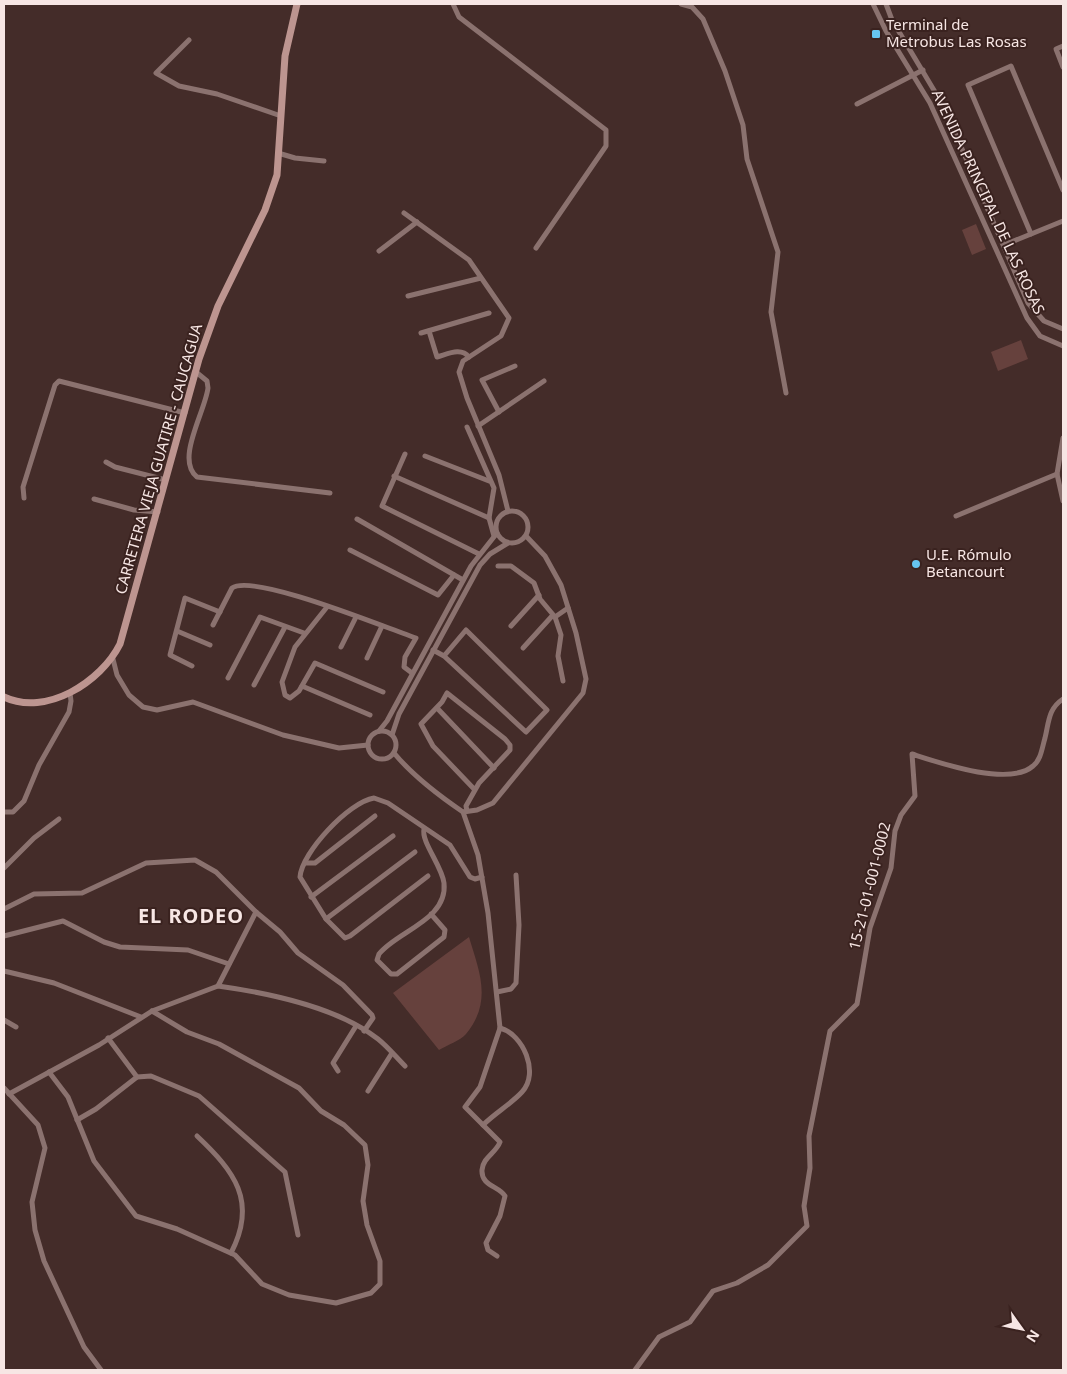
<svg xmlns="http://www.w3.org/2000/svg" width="1067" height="1374" font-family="'Noto Sans',sans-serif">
  <rect width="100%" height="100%" fill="#442c29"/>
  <g fill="#66413d">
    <path d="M976,224L986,249L972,255L962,230Z"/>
    <path d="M1021,340L1028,359L998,371L991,352Z"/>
    <path d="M469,937C479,971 493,1001 466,1034C460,1041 447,1045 439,1050L393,993Z"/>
  </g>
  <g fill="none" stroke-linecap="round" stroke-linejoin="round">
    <g stroke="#8b726f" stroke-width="5">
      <path d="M453,4L459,17L606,130V146L536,248"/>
      <path d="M681,4L692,7L703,19L725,71L743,125L747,159L778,252L771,312L786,393"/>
      <path d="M873,4L886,31L930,103L1027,318L1040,336L1063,346"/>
      <path d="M886,4L892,20L944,107L1028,303L1044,321L1063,329"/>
      <path d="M189,40L156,73L179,86L217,94L281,116"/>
      <path d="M1063,46L1056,49L1063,67"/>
      <path d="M857,104L923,70"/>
      <path d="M278,153L295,158L324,161"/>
      <path d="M404,213L469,260L509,318L501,336L463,361L459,372L467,398L499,475L508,511"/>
      <path d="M1031,234L968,85L1011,66L1063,190"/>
      <path d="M1004,245L1063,221"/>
      <path d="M379,251L417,222"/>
      <path d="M408,296L481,278"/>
      <path d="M429,331L437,357C448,354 461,347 469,357"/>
      <path d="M421,333L489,313"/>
      <path d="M196,372L207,381L208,388C205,412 175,460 197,477L330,493"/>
      <path d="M499,412L482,380L515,366"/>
      <path d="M478,426L544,381"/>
      <path d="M467,427L494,488L489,518L494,536"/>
      <path d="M1063,438L1057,474L1063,501"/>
      <path d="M405,454L382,506L479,554"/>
      <path d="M425,456L489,481"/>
      <path d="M106,462L115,467L166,480"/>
      <path d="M394,476L489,518"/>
      <path d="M24,498L23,487L55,385L59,381L185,413"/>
      <path d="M94,499L134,510L158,512"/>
      <circle cx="512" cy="527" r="16"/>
      <path d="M956,516L1057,474"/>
      <path d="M357,519L463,580"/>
      <path d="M350,550L438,595L454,575"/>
      <path d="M498,566H511L534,583L540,599L555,617L561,635L558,656L563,681"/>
      <path d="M327,607L295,647L282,682L285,695L290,698L299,691L315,663L383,692"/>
      <path d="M555,617L568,608"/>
      <path d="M213,625L232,588C254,573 386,628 416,638L405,657L404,667L412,673"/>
      <path d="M511,626L539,595"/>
      <path d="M177,631L210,645"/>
      <path d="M341,647L356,617"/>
      <path d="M523,648L553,615"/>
      <path d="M433,650L444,656L526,732L547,710L466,630L444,656"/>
      <path d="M367,658L382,626"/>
      <path d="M113,659L117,675L129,695L143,707L157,710L193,702L283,735L339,748L368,745"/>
      <path d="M192,666L170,655L185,598L220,612"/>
      <path d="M228,678L260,617L304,633"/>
      <path d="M254,685L285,627"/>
      <path d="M302,686L370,715"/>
      <path d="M437,708L494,768"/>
      <circle cx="382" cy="745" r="14"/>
      <path d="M379,731L387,721L471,566L497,533"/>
      <path d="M392,735L399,714L480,565L490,554L508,543"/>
      <path d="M394,753C413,776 438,795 463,812L477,810L493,803L583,693L586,679L576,633L561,585L545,556L526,536"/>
      <path d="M467,811L466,806L479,783L510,750V745L505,739L447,693L442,702L421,724L433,746L475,790"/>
      <path d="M4,812H13L24,801L39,765L69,712L71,701L70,693"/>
      <path d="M463,812L478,855L488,913L500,1028L480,1087L465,1107L500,1142C496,1153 483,1157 482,1170C481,1186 499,1186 505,1196L500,1216L486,1243L488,1250L497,1256"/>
      <path d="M424,829C421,842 442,866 444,883C448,920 397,931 379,954L377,960L391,974H397L444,937L445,930L431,914"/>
      <path d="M305,863H315L375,816"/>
      <path d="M4,868L34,838L59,819"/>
      <path d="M428,876L350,936L345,938L326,919L300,877C302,852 349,802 374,798L388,803L450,845L470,877L475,879L482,877"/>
      <path d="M311,897L393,836"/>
      <path d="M4,909L34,894L82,893L146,863L195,860L216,872L256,912L280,932L298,953L343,985L372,1015L373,1018L364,1031"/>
      <path d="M326,919L415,852"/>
      <path d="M4,936L63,921L104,942L120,947L188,950L229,964"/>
      <path d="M4,971L54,983L141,1017"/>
      <path d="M218,986C268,993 337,1007 378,1039C388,1047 396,1057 405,1066"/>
      <path d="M497,992L511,989L516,983L519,925L516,875"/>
      <path d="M4,1020L16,1027"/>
      <path d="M108,1038L137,1077"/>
      <path d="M338,1071L333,1063L356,1026"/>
      <path d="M49,1072L68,1097L94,1161L136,1216L177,1229L235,1255L262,1284L289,1295L336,1303L371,1293L380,1284V1261L367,1225L363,1201L368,1165L365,1145L344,1125L321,1111L299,1088L219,1044L187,1032L152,1011"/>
      <path d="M4,1088L38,1125L45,1148L32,1202L35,1230L44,1261L84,1347L101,1370"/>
      <path d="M368,1091L392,1053"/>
      <path d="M9,1094L99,1045L152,1011L218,986L256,912"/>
      <path d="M77,1120L96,1109L137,1077L151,1076L199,1096L285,1172L298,1235"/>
      <path d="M483,1125C495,1113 511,1104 522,1092C540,1073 523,1034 500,1028"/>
      <path d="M197,1136C234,1171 258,1201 231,1253"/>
      <path d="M635,1370L659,1337L690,1322L713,1291L737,1283L768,1265L807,1226L804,1206L810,1168L809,1136L830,1031L857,1004L870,928L891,868L895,831L901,815L915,796L912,754C940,763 1009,787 1033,766C1041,760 1042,748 1045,738C1049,722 1048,709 1063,699"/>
    </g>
    <path stroke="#bd9590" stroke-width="7" d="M4,697C46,717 101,682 120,644L199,359L218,306L265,210L277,175L285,56L297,4"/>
  </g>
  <g fill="#66c4ef" stroke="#3a221f" stroke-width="2">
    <rect x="871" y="29" width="10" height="10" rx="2.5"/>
    <circle cx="916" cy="564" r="5"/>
  </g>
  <g text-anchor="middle" stroke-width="4" stroke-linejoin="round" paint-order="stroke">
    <g font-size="15" fill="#f7e6e4" stroke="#3a221f" text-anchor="start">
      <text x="886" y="30">Terminal de<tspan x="886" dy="17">Metrobus Las Rosas</tspan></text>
      <text x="926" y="560">U.E. Rómulo<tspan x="926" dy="17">Betancourt</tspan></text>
    </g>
    <g font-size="15" fill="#f7e6e4" stroke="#3a221f">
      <text transform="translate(988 202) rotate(65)" y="5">AVENIDA PRINCIPAL DE LAS ROSAS</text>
      <text transform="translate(159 459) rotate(-74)" y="5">CARRETERA VIEJA GUATIRE - CAUCAGUA</text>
      <text transform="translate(870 886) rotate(-76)" y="5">15-21-01-001-0002</text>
    </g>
    <g font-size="20" font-weight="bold" letter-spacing="1" fill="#f7e6e4" stroke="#3a221f">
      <text x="191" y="923">EL RODEO</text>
    </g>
  </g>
  <rect width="1067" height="1374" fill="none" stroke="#f7e6e4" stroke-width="10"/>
  <g transform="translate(1022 1329) rotate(123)" stroke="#3a221f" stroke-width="4" paint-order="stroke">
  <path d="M0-4L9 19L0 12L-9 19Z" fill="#f7e6e4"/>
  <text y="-8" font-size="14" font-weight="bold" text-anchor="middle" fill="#f7e6e4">N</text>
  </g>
</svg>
